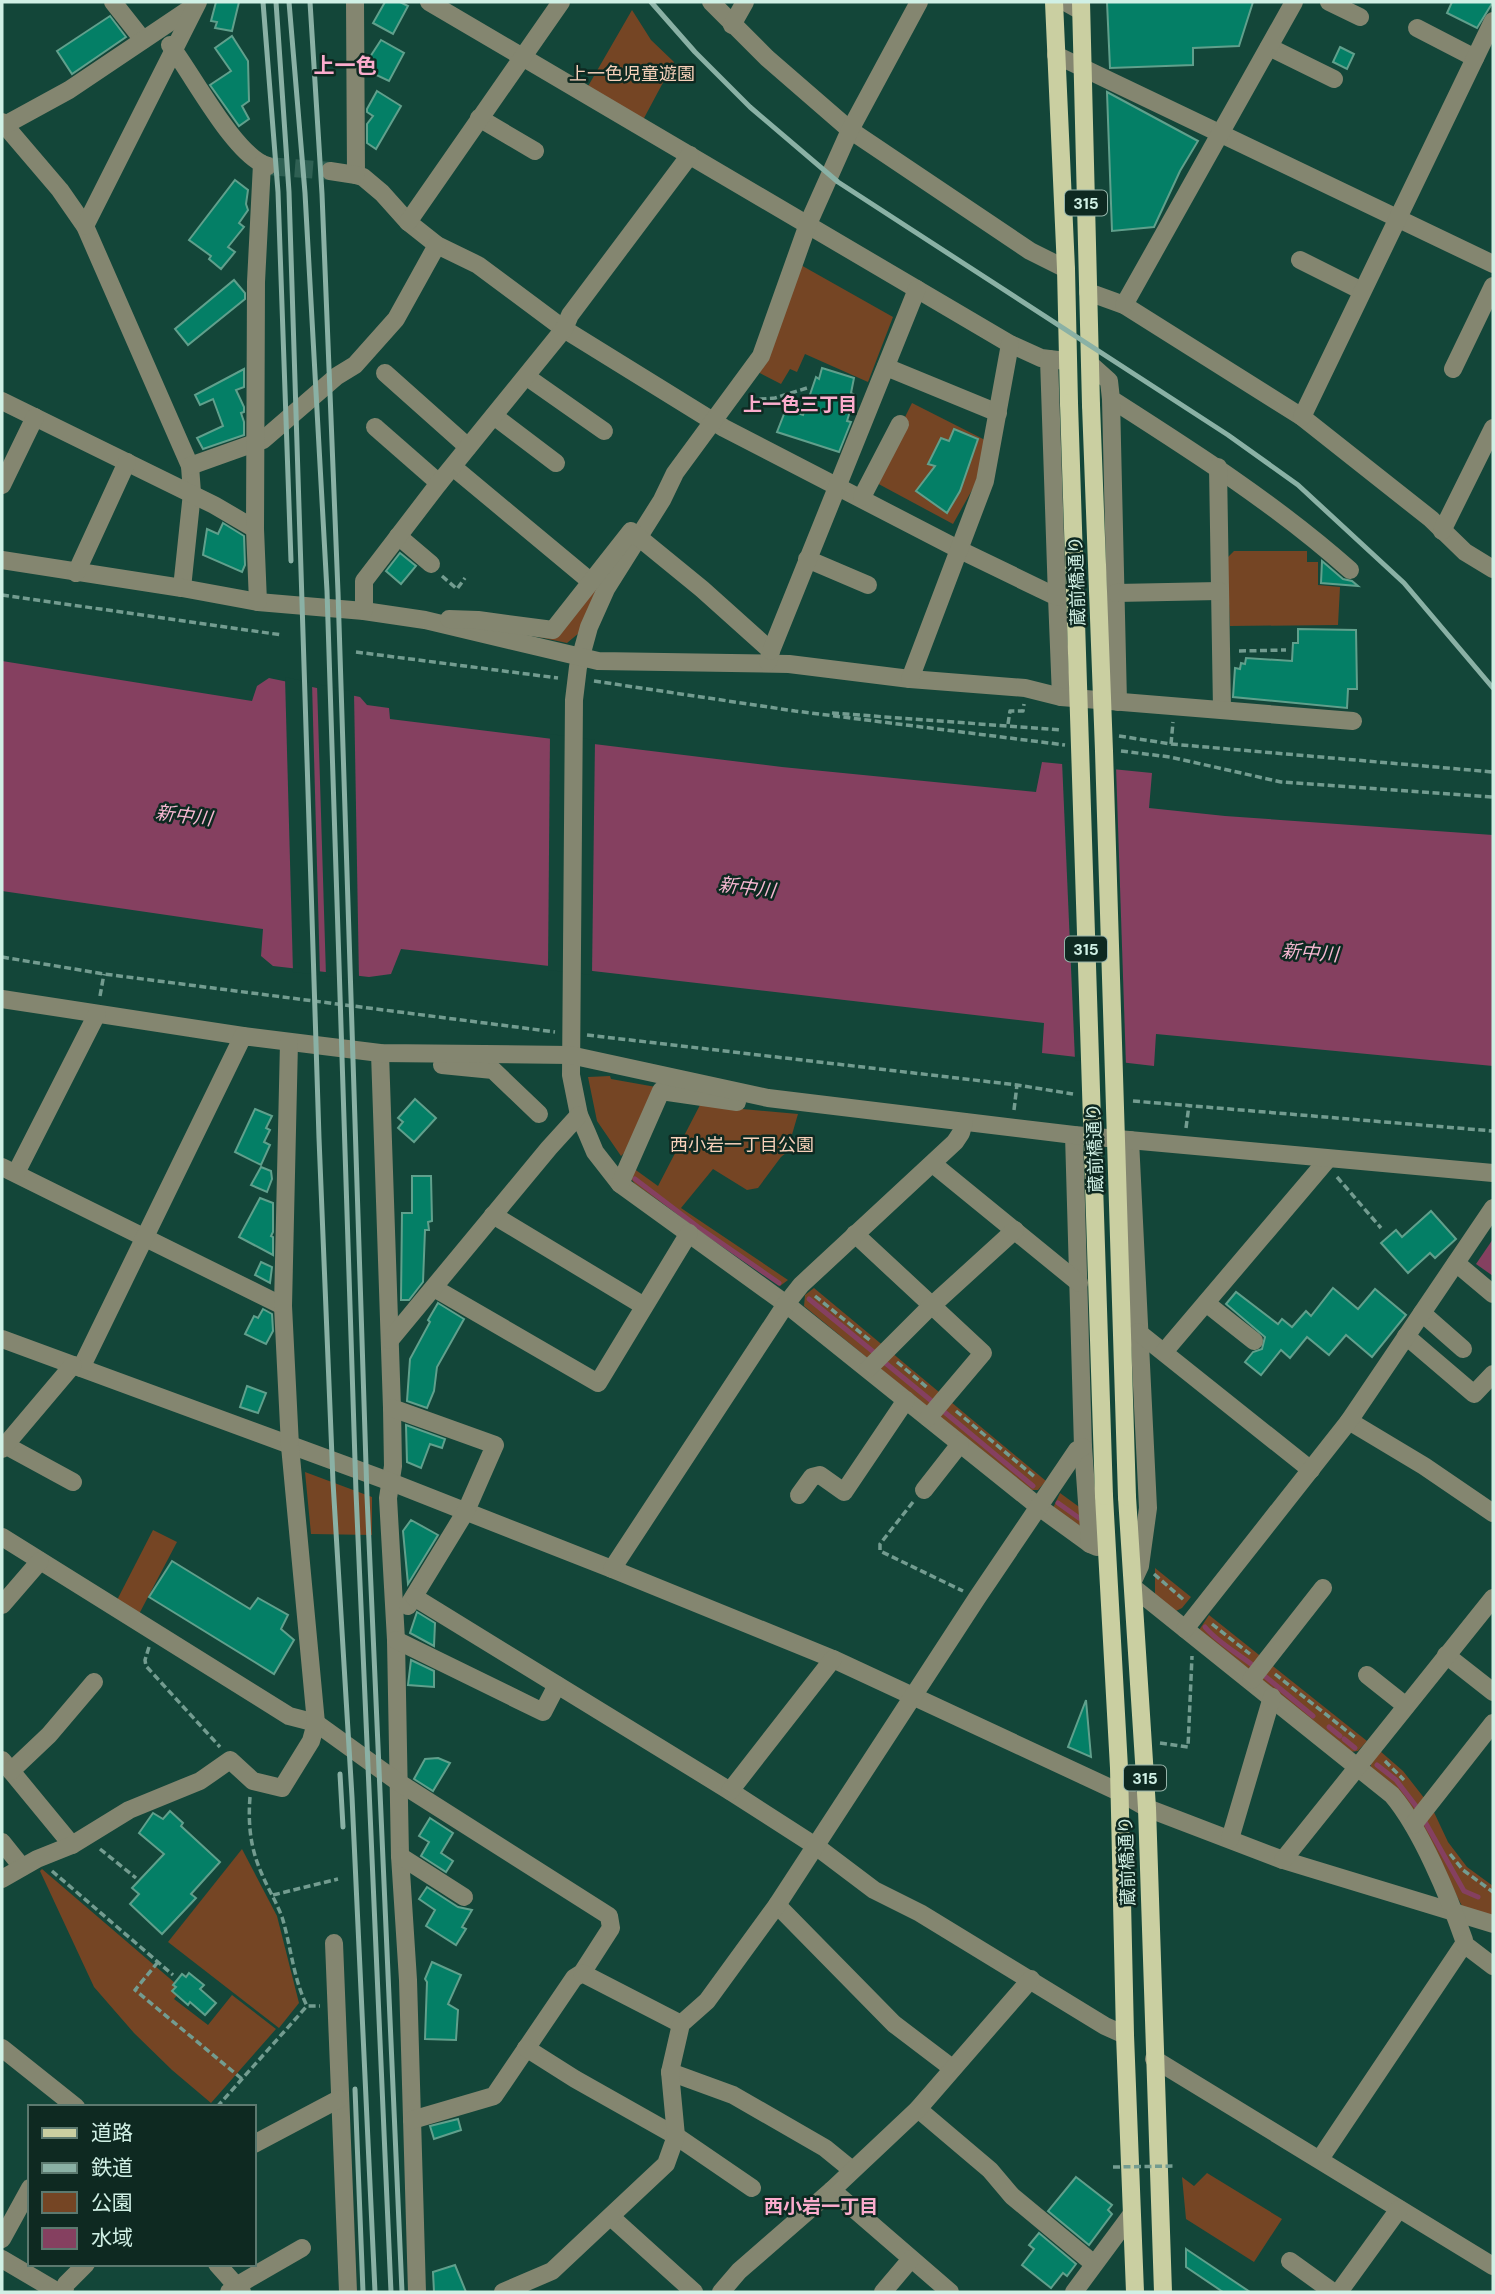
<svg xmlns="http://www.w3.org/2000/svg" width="1495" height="2294" font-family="'DM Sans','Noto Sans JP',sans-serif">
  <rect width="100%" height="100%" fill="#134639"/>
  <g fill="#754524">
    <path d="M632,10L651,40L674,62L643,120L587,88Z"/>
    <path d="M799,264L893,317L868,382L805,354L797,372L790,369L781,384L754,370Z"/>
    <path d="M912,403L985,440L976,483L953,524L873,481Z"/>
    <path d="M627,541L579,633L567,643L478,624L555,634Z"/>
    <path d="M1234,551H1307V562H1318V585L1340,587L1338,625L1230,626L1227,558Z"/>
    <path d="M610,1076L611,1079L656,1087L626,1151L621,1156L597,1121L588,1077Z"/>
    <path d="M700,1105L798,1114L791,1138L797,1144L781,1157L758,1188L747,1190L713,1169L681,1208L788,1280L780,1286L635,1184L631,1179L633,1168L658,1186Z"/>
    <path d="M814,1288L1046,1481L1038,1490H1028L804,1306L805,1295Z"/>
    <path d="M305,1472L372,1497V1535L311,1534Z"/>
    <path d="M1060,1493L1082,1509L1083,1522L1079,1526L1053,1508Z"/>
    <path d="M153,1530L177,1542L138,1616L116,1602Z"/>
    <path d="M1155,1568L1191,1597L1182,1608L1176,1611L1155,1596Z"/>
    <path d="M1209,1615L1367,1741L1358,1751L1350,1752L1199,1630Z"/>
    <path d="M1380,1751L1403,1771L1432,1808L1448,1842L1467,1867L1493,1886V1916L1462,1906L1414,1812L1371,1768V1761Z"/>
    <path d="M242,1849L277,1916L299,2003L279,2028L168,1942Z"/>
    <path d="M42,1869L182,1989L174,1999L208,2025L232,1995L276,2029L211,2103L172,2070L134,2033L94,1987L40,1871Z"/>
    <path d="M1207,2173L1282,2219L1254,2262L1186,2219L1182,2177L1194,2186Z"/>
  </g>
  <g fill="#854060">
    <path d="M2,661L252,701L257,686L269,678L360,697L367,705L389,708L390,719L782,767L1036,792L1042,762L1152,773L1149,808L1225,816L1493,835V1066L1156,1034L1154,1066L1042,1053L1044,1023L401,949L391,974L369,977L273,966L261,956L263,929L2,891Z"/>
    <path d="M1493,1239V1276L1476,1264Z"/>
  </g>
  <g fill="#134639">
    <path d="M285,677L312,683L320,975L293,972Z"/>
    <path d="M317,684L354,692L359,980L326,976Z"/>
    <path d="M550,734L595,740L592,975L548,970Z"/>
    <path d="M1062,761L1116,766L1126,1066L1075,1060Z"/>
  </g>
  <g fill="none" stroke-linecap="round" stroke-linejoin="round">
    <g stroke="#854060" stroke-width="5">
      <path d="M635,1179L698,1227L779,1283"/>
      <path d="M809,1299L876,1354"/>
      <path d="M883,1361L934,1403"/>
      <path d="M942,1410L1033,1486"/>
      <path d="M1058,1503L1079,1518"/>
      <path d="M1205,1627C1217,1642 1239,1654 1255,1667"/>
      <path d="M1266,1677L1313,1716"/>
      <path d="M1329,1727L1340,1736"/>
      <path d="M1344,1739L1355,1748"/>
      <path d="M1377,1765L1396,1780L1419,1810"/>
      <path d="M1424,1820L1464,1891L1478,1897"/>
    </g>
  </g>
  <g fill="#047f66" stroke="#60a08c" stroke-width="2">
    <path d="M216,2H239L232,31L215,28L217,22L211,21Z"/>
    <path d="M385,2H400L408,6L393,34L373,23Z"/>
    <path d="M1107,2H1253L1239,46L1193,48V65L1110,68Z"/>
    <path d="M1452,2H1493L1477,28L1447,13Z"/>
    <path d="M110,16L126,37L72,74L57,51Z"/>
    <path d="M232,36L248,61L249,101L242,106L249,119L239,126L210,85L231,71L215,48Z"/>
    <path d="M381,40L404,53L389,81L370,72L374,65L368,60Z"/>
    <path d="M1340,47L1354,54L1347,69L1333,62Z"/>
    <path d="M377,91L401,106L376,149L367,143V124L373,116L367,112V109Z"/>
    <path d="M1107,92L1198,141L1180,171L1154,227L1112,231Z"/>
    <path d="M235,180L248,190L246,204L248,210L239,223L244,227L228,247L235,252L221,269L209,259L211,256L189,240Z"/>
    <path d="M234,280L245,293V299L188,345L175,329Z"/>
    <path d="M822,368L854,378L851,393L855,395L847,421L851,422L839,452L777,432L786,409L803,415L816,377L819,379Z"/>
    <path d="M244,369V387L236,390L244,407V412L241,413L244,422V435L203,449L197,438L223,426L213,399L200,405L195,395Z"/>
    <path d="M954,429L978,439L960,491L947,513L916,491L935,466L928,464L941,438L949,441Z"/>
    <path d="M223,523L244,536L245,565L242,572L203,555L207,529L218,534Z"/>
    <path d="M400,553L416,566L401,584L386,571Z"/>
    <path d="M1322,561L1343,579L1352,581L1358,586L1321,583Z"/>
    <path d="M1298,629L1356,630L1357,689H1348L1347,708L1233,697L1235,668L1240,669L1241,663L1245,664L1246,658L1292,661L1293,643H1298Z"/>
    <path d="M415,1099L436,1118L414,1142L398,1128L403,1122L398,1118Z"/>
    <path d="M255,1109L272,1116L266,1128L270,1130L264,1142L270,1145L261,1165L235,1152Z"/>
    <path d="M261,1167L271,1171L272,1179L267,1192L251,1185Z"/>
    <path d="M412,1176H431L432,1221L428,1222L429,1230H425L423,1282L409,1300H401L402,1213H412Z"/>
    <path d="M260,1198L273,1203V1232L271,1236L273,1237V1255L239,1237Z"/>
    <path d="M1431,1211L1456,1239L1435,1258L1430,1253L1408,1273L1381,1243L1396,1230L1402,1237Z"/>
    <path d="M261,1262L272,1267L270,1283L255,1275Z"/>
    <path d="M1333,1288L1358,1309L1375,1289L1406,1315L1372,1357L1346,1335L1329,1355L1307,1337L1290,1358L1281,1350L1261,1375L1245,1362L1253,1352L1262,1349L1265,1337L1226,1304L1236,1292L1278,1324L1282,1319L1292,1327L1306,1311L1311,1316Z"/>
    <path d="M438,1303L464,1319L437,1367L434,1391L427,1408L407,1401L410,1359L430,1322L428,1320Z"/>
    <path d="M263,1309L272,1314L273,1331L266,1344L245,1334L254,1316L258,1318Z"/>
    <path d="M247,1386L266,1393L258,1413L240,1407Z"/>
    <path d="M406,1425L445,1439L442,1448L430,1444L421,1468L407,1462Z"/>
    <path d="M411,1520L438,1535L408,1584L403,1531Z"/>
    <path d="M172,1561L250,1609L258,1598L288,1615L281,1629L294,1640L274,1674L149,1597Z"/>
    <path d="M417,1612L435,1623L434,1646L410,1633Z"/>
    <path d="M411,1660L434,1671V1687L408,1685Z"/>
    <path d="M1086,1700L1091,1757L1068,1747Z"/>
    <path d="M438,1758L450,1763L433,1791L414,1779L425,1759Z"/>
    <path d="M170,1811L183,1823L181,1826L220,1862L191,1894L196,1898L162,1934L130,1904L139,1894L132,1888L164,1854L139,1833L153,1813L163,1819Z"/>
    <path d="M430,1818L453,1833L441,1853L453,1861L446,1872L421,1856L429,1842L419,1836Z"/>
    <path d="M427,1887L458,1907L472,1910L462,1927L466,1929L456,1945L426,1926L435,1910L419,1899Z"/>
    <path d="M432,1962L461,1975L448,2004L458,2010L456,2040L425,2039L427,1982L425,1979Z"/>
    <path d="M189,1973L204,1985L200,1989L216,2003L205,2015L190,2002L188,2005L172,1991L176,1987L173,1985L182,1974L186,1977Z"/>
    <path d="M458,2119L461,2130L434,2139L430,2126Z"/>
    <path d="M1076,2177L1112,2205L1108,2210L1112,2214L1089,2245L1048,2211Z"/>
    <path d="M1039,2233L1076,2264L1067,2276L1063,2273L1051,2288L1022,2265L1034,2249L1029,2245Z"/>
    <path d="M1186,2249L1250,2292H1223L1186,2267Z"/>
    <path d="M455,2265L466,2292H434L433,2272Z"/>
  </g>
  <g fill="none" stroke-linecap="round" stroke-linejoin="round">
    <path stroke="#2f6053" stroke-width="18" stroke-dasharray="18 9" stroke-linecap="butt" d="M268,166L330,171"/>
    <g stroke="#739c90" stroke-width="3.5" stroke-dasharray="7 3.5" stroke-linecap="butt">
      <path d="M749,400L775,398L807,388"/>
      <path d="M442,576L457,589L465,578"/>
      <path d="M2,595L282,635"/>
      <path d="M1239,651L1286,650"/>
      <path d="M356,652L558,678"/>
      <path d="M594,681L795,711L1065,745"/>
      <path d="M832,713L1061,730"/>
      <path d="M1008,724L1010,711H1023L1024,704"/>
      <path d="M1119,736L1171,744L1493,772"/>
      <path d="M1171,744L1173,722"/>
      <path d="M1121,751L1170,757L1281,782L1493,797"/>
      <path d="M2,957L104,974L555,1032"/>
      <path d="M100,996L104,974"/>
      <path d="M587,1035L1017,1085L1073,1094"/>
      <path d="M1133,1101L1493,1131"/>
      <path d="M1014,1110L1017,1085"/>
      <path d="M1186,1128L1189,1105"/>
      <path d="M1337,1177L1381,1228"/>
      <path d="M815,1296L872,1342"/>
      <path d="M897,1362L929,1389"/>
      <path d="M956,1411L1036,1478"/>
      <path d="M913,1502L880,1544V1551L963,1591"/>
      <path d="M1154,1574L1185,1601"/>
      <path d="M1212,1624L1250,1654"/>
      <path d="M149,1647L145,1660L146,1666L220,1747"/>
      <path d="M1275,1674L1357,1739"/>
      <path d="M1160,1743L1188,1747L1192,1656"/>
      <path d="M1385,1761L1404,1780"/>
      <path d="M250,1797C248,1823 250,1847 261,1872C267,1887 276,1901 282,1917C291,1946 293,1978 307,2006H320"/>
      <path d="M100,1849L136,1878"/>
      <path d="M1450,1854L1463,1870L1493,1892"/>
      <path d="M52,1871L173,1975"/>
      <path d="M273,1895L338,1879"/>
      <path d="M158,1962L135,1990L242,2079"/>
      <path d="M217,2107L307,2006"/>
    </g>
    <g stroke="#848670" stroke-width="18">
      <path d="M113,2L143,40"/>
      <path d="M355,2L356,175L363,177L382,193L408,222L437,245L478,265L564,329L724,428L960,550L1057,597L1061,697"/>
      <path d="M429,2L1010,344L1041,358L1066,361"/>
      <path d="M711,2L767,58L850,130L1030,251L1066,269"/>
      <path d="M919,2L850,130L808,224L761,356L675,473L662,500L606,589L589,627L578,667L574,700L571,1075L579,1115L587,1133L595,1152L620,1184L786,1304L1039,1507L1090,1544"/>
      <path d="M1065,2L1081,11"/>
      <path d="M1329,2L1360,17"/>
      <path d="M732,25L745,2"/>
      <path d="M1417,28L1475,58"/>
      <path d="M170,45C192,73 235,157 268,166"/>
      <path d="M1269,47L1334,79"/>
      <path d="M1056,55L1493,264"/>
      <path d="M479,118L535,151"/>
      <path d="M2,122L60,190L85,226L190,466L192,493L182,588"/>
      <path d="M5,125L69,90L194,6"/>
      <path d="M330,171L356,175"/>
      <path d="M408,222L561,2"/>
      <path d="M85,226L198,2"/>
      <path d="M1300,260L1362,291"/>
      <path d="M1088,292L1124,305L1302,417L1431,519L1465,552L1493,569"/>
      <path d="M1124,305L1294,2"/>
      <path d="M1049,359L1057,597"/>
      <path d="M1090,364L1109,381L1111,399C1197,454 1274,503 1350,570"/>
      <path d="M886,367L998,413"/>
      <path d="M1453,369L1493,286"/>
      <path d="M385,373L468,447"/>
      <path d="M527,377L604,431"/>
      <path d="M1111,399L1118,702"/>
      <path d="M2,401L214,505L255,529"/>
      <path d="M494,416L556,463"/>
      <path d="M1302,417L1493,21"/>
      <path d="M375,427L439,483"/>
      <path d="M190,466L263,440L337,376L355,365L396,319L437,245"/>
      <path d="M453,467L590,581"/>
      <path d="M1218,467L1222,709"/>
      <path d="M2,485L35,417"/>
      <path d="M862,497L900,424"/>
      <path d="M1442,531L1493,428"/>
      <path d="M398,536L431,564"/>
      <path d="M807,559L868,585"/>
      <path d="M2,560L182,588L258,602L364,611L425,620L598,661L789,664L910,679L1025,688L1061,697L1353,721"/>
      <path d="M76,573L127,462"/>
      <path d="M1116,593L1219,591"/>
      <path d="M258,602L255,529L256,282L262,164"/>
      <path d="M364,611V581L439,483L564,329L570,315L690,155"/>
      <path d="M449,619L478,620L553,630L631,531L702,589L771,651L768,662"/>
      <path d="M771,651L917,289"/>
      <path d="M910,679L985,481L1010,344"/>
      <path d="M2,999L243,1036"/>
      <path d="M380,1053L392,1408L393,1466L388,1498L396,1640L400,1856L408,1980L417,2292"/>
      <path d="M442,1065L493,1070L539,1114"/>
      <path d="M1074,1135L1083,1447L1090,1544L1097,1547"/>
      <path d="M1130,1140L1148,1508L1140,1566L1133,1581"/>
      <path d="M933,1164L1079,1283"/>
      <path d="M2,1167L283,1306"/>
      <path d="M16,1173L97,1014"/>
      <path d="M620,1184L661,1091L737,1102"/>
      <path d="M493,1215L644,1306"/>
      <path d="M855,1234L983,1353L928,1418"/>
      <path d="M1456,1263L1493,1294"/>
      <path d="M434,1288L598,1383L689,1233"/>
      <path d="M1206,1303L1254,1341"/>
      <path d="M1422,1313L1463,1349"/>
      <path d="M1138,1332L1311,1470"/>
      <path d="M1406,1336L1474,1394L1493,1374"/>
      <path d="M2,1339L391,1482L612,1569L833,1659L1119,1792L1147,1808L1283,1860L1493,1924"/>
      <path d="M390,1340L549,1148L579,1115"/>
      <path d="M1164,1352L1328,1159"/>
      <path d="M81,1368L243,1036L380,1053L570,1055L768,1098L1074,1135L1493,1173"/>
      <path d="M868,1369L927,1310L1015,1230"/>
      <path d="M392,1408L495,1445L466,1511L408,1606"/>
      <path d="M1349,1421L1424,1466L1493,1513"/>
      <path d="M5,1445L73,1482"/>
      <path d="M2,1449L73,1365"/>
      <path d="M924,1490L960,1444"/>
      <path d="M799,1495L812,1477L820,1475L844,1492L906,1400"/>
      <path d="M2,1537L289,1716L316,1723L398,1782L609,1916L611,1928L582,1973L574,1978L494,2096L412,2120"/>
      <path d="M612,1569L786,1304L801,1285L955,1142L961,1133L964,1122"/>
      <path d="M1134,1588L1392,1795C1421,1829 1449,1897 1464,1940V1944L1320,2159"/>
      <path d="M414,1597L730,1791L817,1847L874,1890L920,1913L1105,2026L1125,2035"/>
      <path d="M2,1605L40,1561"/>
      <path d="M1185,1629L1349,1421L1493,1208"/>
      <path d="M396,1640L543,1712L557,1685"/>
      <path d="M1446,1655L1493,1692"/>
      <path d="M1367,1675L1406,1706"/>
      <path d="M1251,1680L1323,1588"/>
      <path d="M2,1760L72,1845"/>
      <path d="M11,1771L49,1735L94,1682"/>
      <path d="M730,1791L833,1659"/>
      <path d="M1413,1825L1493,1723"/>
      <path d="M1230,1839L1272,1697"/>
      <path d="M2,1842L22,1867"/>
      <path d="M400,1856L464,1897"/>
      <path d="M1283,1860L1493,1598"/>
      <path d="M2,1879L37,1859L72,1845L129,1810L200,1781L230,1760L253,1781L282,1788L311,1741L316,1723L290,1446L283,1306L289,1042"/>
      <path d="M777,1905L894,2024L952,2068"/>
      <path d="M334,1943L348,2292"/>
      <path d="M1464,1944L1493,1966"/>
      <path d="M582,1973L681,2024"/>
      <path d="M2,2048L76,2107"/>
      <path d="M526,2048L575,2079L676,2136L752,2188"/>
      <path d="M1154,2059L1493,2266"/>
      <path d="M670,2072L733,2095L825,2148L852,2170"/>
      <path d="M918,2109L990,2170L1012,2196L1094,2264"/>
      <path d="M254,2144L339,2099"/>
      <path d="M832,2190L950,2292"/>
      <path d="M611,2217L694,2292"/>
      <path d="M2,2239L30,2188"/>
      <path d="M2,2259L58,2292"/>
      <path d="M1290,2261L1333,2292"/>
      <path d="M217,2264L242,2292"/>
      <path d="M64,2292L66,2284L86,2264"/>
      <path d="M229,2292L236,2286L302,2248"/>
      <path d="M503,2292L552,2271L666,2164L676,2136L670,2072L681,2024L707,2001L777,1905L977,1598L1077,1450L1083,1447"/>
      <path d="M721,2292L739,2271L832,2190L918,2109L1031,1979"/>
      <path d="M883,2292L911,2259"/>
      <path d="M1074,2292L1131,2215"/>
      <path d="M1339,2292L1399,2209"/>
    </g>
    <g stroke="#cacfa1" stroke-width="18">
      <path d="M1054,2L1066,269L1069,403"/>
      <path d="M1081,2L1091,405"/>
      <path d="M1104,1496L1119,1768L1125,2035L1135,2292"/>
      <path d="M1127,1497L1147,1808L1163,2292"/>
    </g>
    <g stroke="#8ab1a5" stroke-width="5">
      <path d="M263,2L278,192L291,561"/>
      <path d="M276,2L289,192L319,1138L333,1482L352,1797L375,2292"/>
      <path d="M289,2L305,193L327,591L356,1492L391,2292"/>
      <path d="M310,2L322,194L338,592L367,1496L402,2292"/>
      <path d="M651,2L695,52L750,107L838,182L1228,435L1298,485L1404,583L1493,688"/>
      <path d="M340,1774L343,1827"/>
      <path d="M355,2089L363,2292"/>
    </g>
    <path stroke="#739c90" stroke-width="3.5" stroke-dasharray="7 3.5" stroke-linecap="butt" d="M1113,2167L1176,2166"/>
    <g stroke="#cacfa1" stroke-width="18">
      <path d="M1069,403L1104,1496"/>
      <path d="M1091,405L1104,751L1127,1497"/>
    </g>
  </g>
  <g text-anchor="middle" stroke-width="5" stroke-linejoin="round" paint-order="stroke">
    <g fill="#0e2921" stroke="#96b4aa" stroke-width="2">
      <rect x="1065" y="190.5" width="42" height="25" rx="5"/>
      <rect x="1065" y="936.5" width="42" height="25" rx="5"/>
      <rect x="1124" y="1765.5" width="42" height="25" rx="5"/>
    </g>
    <g font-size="16" font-weight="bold" fill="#d0f0e5">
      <text x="1086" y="209">315</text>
      <text x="1086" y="955">315</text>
      <text x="1145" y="1784">315</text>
    </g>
    <g font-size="18" fill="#f7d1ba" stroke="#0e2921">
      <text x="632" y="80">上一色児童遊園</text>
      <text x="742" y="1151">西小岩一丁目公園</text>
    </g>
    <g font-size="18" fill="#d0f0e5" stroke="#0e2921">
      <text transform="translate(1077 581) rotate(-92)" y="6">蔵前橋通り</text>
      <text transform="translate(1095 1148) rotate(-92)" y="6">蔵前橋通り</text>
      <text transform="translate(1127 1861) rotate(-92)" y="6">蔵前橋通り</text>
    </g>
    <g font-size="19" font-weight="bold" fill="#fbaccd" stroke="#0e2921">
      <text x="800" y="411">上一色三丁目</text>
      <text x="821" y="2213">西小岩一丁目</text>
    </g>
    <g font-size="19" font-style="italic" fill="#f6b7d1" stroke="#0e2921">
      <text transform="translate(184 815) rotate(7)" y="7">新中川</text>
      <text transform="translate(747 887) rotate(7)" y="7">新中川</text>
      <text transform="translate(1310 952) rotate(4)" y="7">新中川</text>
    </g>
    <g font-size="21" font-weight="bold" fill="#fbaccd" stroke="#0e2921">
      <text x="345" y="73">上一色</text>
    </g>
  </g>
  <rect width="1495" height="2294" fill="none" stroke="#d0f0e5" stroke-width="7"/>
  <rect x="28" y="2105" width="228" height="161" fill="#0e2921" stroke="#5c796f" stroke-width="2"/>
  <rect x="42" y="2128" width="35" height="10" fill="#cacfa1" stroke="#5c796f" stroke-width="2"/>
  <text x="91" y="2140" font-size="21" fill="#d0f0e5">道路</text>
  <rect x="42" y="2163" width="35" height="10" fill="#8ab1a5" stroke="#5c796f" stroke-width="2"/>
  <text x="91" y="2175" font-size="21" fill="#d0f0e5">鉄道</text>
  <rect x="42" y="2192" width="35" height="21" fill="#754524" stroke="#5c796f" stroke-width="2"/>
  <text x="91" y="2210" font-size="21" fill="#d0f0e5">公園</text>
  <rect x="42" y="2228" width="35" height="21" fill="#854060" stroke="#5c796f" stroke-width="2"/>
  <text x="91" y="2245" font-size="21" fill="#d0f0e5">水域</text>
</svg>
